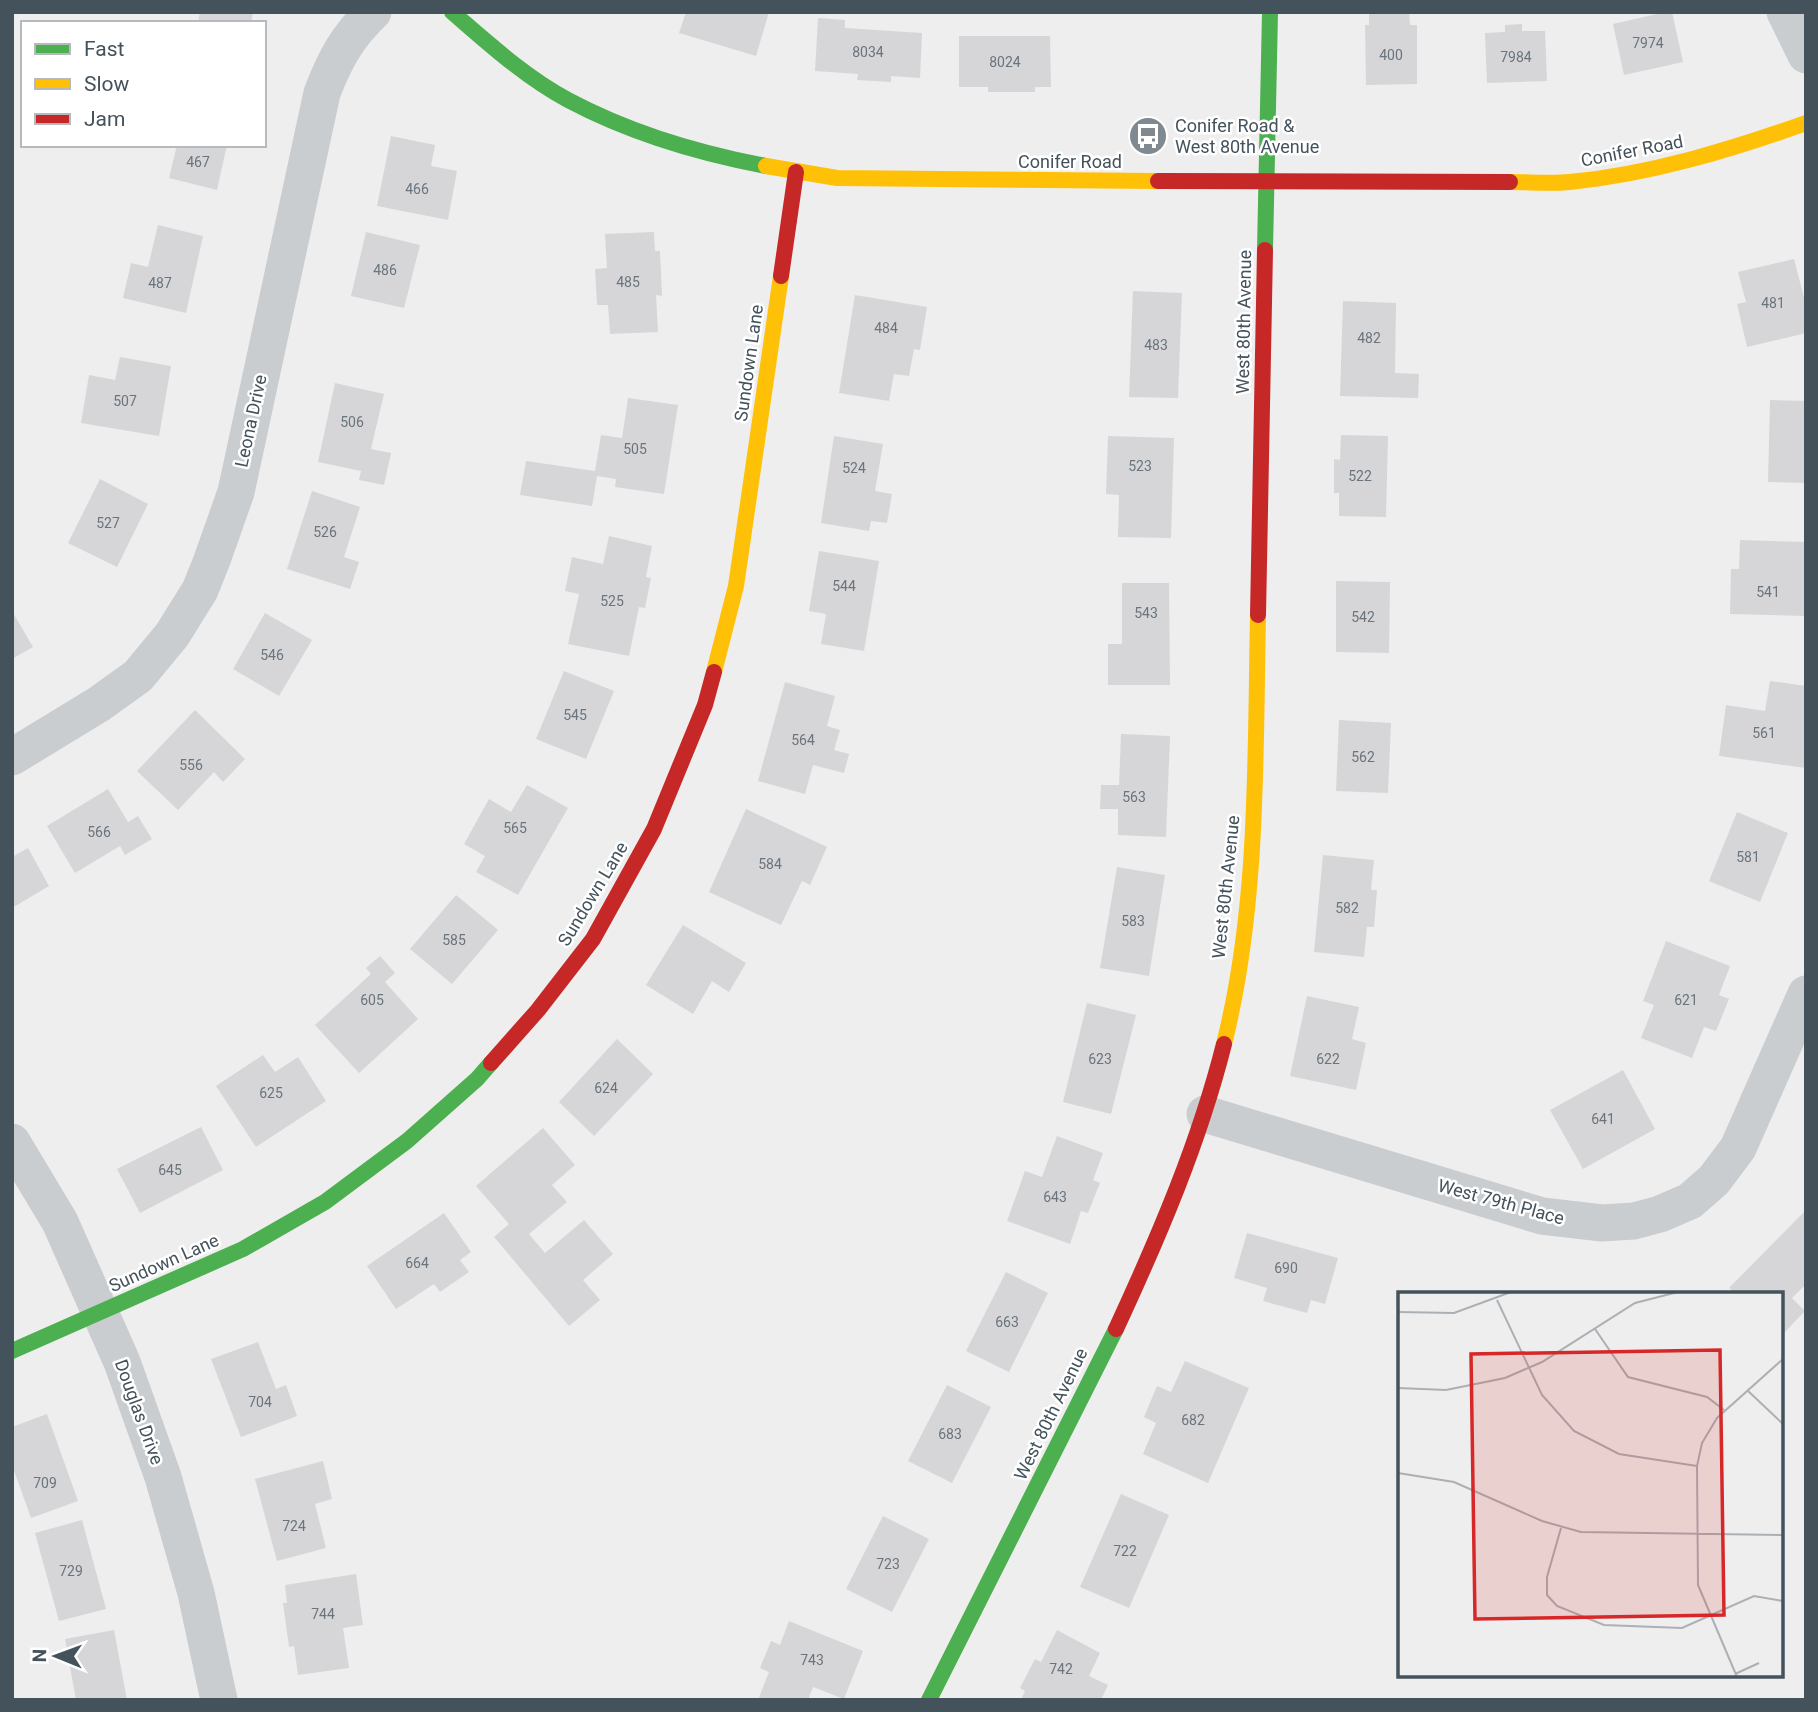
<svg xmlns="http://www.w3.org/2000/svg" width="1818" height="1712" font-family="Roboto,sans-serif">
  <rect width="100%" height="100%" fill="#efeeee"/>
  <g fill="#d6d6d9">
    <path d="M200,12H253L251,23H198Z"/>
    <path d="M686,12H769L756,56L679,33Z"/>
    <path d="M1369,12H1409L1410,25H1417V84L1366,85L1365,25H1369Z"/>
    <path d="M1666,12H1672L1683,62L1624,75L1613,24Z"/>
    <path d="M818,18L845,20V28L922,33L920,78L891,76V82L857,80L858,74L815,71Z"/>
    <path d="M1522,24V31H1545L1547,81L1487,83L1485,33L1505,32V25Z"/>
    <path d="M959,36H1050L1051,87H1035V92H988V87H959Z"/>
    <path d="M391,136L435,145L431,166L457,171L448,220L377,206Z"/>
    <path d="M177,145H227L217,190L169,178Z"/>
    <path d="M158,225L203,236L186,313L123,298L131,263L148,267Z"/>
    <path d="M366,232L420,245L404,308L351,296Z"/>
    <path d="M654,232L655,251H660L662,296L656,295L658,332L610,334L608,305H597L595,269L607,268L605,234Z"/>
    <path d="M1794,259L1806,305V333L1747,347L1737,304L1746,302L1738,272Z"/>
    <path d="M1133,291L1182,293L1178,398L1129,397Z"/>
    <path d="M855,295L927,307L920,350L914,349L909,376L894,374L889,401L839,393Z"/>
    <path d="M1343,301L1396,303L1395,373L1419,374L1418,398L1340,396Z"/>
    <path d="M120,357L171,366L159,436L81,423L89,375L115,380Z"/>
    <path d="M335,383L384,394L371,449L391,453L384,485L359,480L361,471L318,462Z"/>
    <path d="M628,398L678,405L664,494L615,487L616,479L597,476L592,506L520,495L526,461L595,471L601,435L622,438Z"/>
    <path d="M1770,400L1806,401V483L1768,482Z"/>
    <path d="M1341,435L1388,436L1386,517L1339,516V493H1334V459L1340,460Z"/>
    <path d="M834,436L883,444L875,491L892,494L887,523L871,521L869,531L821,523Z"/>
    <path d="M1108,436L1174,438L1171,538L1118,537L1119,495L1106,494Z"/>
    <path d="M100,479L148,504L117,567L68,543Z"/>
    <path d="M312,491L360,507L344,557L359,562L350,589L287,569Z"/>
    <path d="M609,536L652,546L646,577L651,578L645,608L639,607L629,656L568,644L579,594L565,591L572,557L603,564Z"/>
    <path d="M1740,540L1806,542V616L1730,614L1731,569H1739Z"/>
    <path d="M819,551L879,561L864,651L821,644L826,614L809,611Z"/>
    <path d="M1336,581L1390,582L1389,653L1336,652Z"/>
    <path d="M1122,583H1169L1170,685H1108V644H1122Z"/>
    <path d="M12,611L33,647L12,659Z"/>
    <path d="M265,613L312,640L279,696L233,669Z"/>
    <path d="M564,671L614,691L586,759L536,739Z"/>
    <path d="M1770,681L1806,686V768L1719,756L1726,705L1765,711Z"/>
    <path d="M785,682L835,696L827,726L840,730L834,750L849,754L844,773L813,765L805,794L758,781Z"/>
    <path d="M195,710L245,759L223,782L214,772L178,810L137,771Z"/>
    <path d="M1339,720L1391,723L1388,793L1336,791Z"/>
    <path d="M1121,734L1170,736L1166,837L1118,835V809H1100L1101,785H1119Z"/>
    <path d="M527,785L568,808L518,895L476,872L485,856L464,844L489,799L511,812Z"/>
    <path d="M108,789L128,822L138,816L152,839L125,855L120,846L75,873L47,826Z"/>
    <path d="M746,809L827,847L810,885L802,881L781,925L709,892Z"/>
    <path d="M1737,812L1788,833L1760,902L1709,881Z"/>
    <path d="M28,848L49,886L12,908V857Z"/>
    <path d="M1323,855L1374,860L1371,890H1377L1374,927H1367L1364,957L1314,952Z"/>
    <path d="M1117,867L1165,875L1149,976L1100,968Z"/>
    <path d="M456,895L498,930L452,984L410,949Z"/>
    <path d="M683,925L746,963L729,992L712,981L693,1014L646,985Z"/>
    <path d="M1666,941L1730,966L1719,995L1729,999L1716,1031L1704,1027L1692,1058L1641,1038L1654,1005L1643,1001Z"/>
    <path d="M380,956L395,973L385,982L418,1019L359,1073L315,1025L371,974L366,968Z"/>
    <path d="M1307,996L1359,1007L1352,1039L1366,1043L1356,1090L1290,1076Z"/>
    <path d="M1087,1003L1136,1015L1111,1114L1063,1102Z"/>
    <path d="M617,1039L653,1074L594,1136L559,1102Z"/>
    <path d="M263,1055L275,1072L298,1057L326,1101L256,1147L216,1086Z"/>
    <path d="M1623,1070L1655,1129L1583,1169L1550,1110Z"/>
    <path d="M201,1127L223,1170L140,1213L117,1169Z"/>
    <path d="M543,1128L575,1165L552,1185L567,1202L529,1234L545,1253L584,1220L613,1254L583,1280L600,1300L569,1326L494,1237L509,1224L476,1186Z"/>
    <path d="M1057,1136L1103,1153L1093,1180L1100,1183L1088,1213L1081,1211L1070,1244L1007,1221L1025,1171L1042,1177Z"/>
    <path d="M1806,1210V1284L1792,1298L1805,1311L1781,1336V1294H1736L1729,1288Z"/>
    <path d="M444,1213L471,1252L460,1260L469,1272L440,1292L434,1284L396,1309L367,1266Z"/>
    <path d="M1247,1233L1338,1258L1325,1304L1311,1300L1307,1313L1263,1301L1267,1288L1234,1278Z"/>
    <path d="M1006,1272L1048,1293L1009,1372L966,1351Z"/>
    <path d="M258,1342L276,1389L286,1385L297,1416L241,1437L211,1359Z"/>
    <path d="M1185,1361L1249,1388L1208,1483L1143,1454L1156,1423L1144,1417L1157,1386L1171,1392Z"/>
    <path d="M947,1385L991,1407L952,1483L908,1461Z"/>
    <path d="M47,1414L78,1501L31,1518L12,1465V1427Z"/>
    <path d="M323,1461L332,1499L315,1504L326,1548L277,1561L255,1479Z"/>
    <path d="M1121,1494L1169,1515L1129,1608L1080,1587Z"/>
    <path d="M883,1516L929,1539L892,1612L846,1589Z"/>
    <path d="M82,1520L106,1609L59,1621L35,1533Z"/>
    <path d="M356,1574L363,1625L343,1628L349,1668L298,1675L294,1646L289,1647L283,1603H287L285,1585Z"/>
    <path d="M789,1621L863,1651L844,1699L813,1687L808,1700H758L769,1672L760,1668L771,1641L780,1645Z"/>
    <path d="M114,1630L127,1700H76L65,1639Z"/>
    <path d="M1057,1630L1100,1653L1089,1676L1108,1685L1101,1700H1021L1025,1691L1020,1688L1035,1659L1041,1662Z"/>
  </g>
  <g fill="none" stroke-linecap="round" stroke-linejoin="round">
    <g stroke="#cacdcf" stroke-width="37">
      <path d="M1785,12L1806,55"/>
      <path d="M12,757L99,704L138,676L172,635L200,590L212,560L236,492L322,93C335,59 347,37 373,12"/>
      <path d="M1205,1114L1542,1216L1602,1223L1634,1221L1660,1214L1690,1201L1714,1180L1738,1148L1806,994"/>
      <path d="M12,1142L60,1222L122,1362L163,1477L196,1593L219,1700"/>
    </g>
    <g stroke="#4caf50" stroke-width="16">
      <path d="M452,12C488,43 525,77 568,100C630,133 697,153 766,166"/>
      <path d="M1265,250L1270,12"/>
      <path d="M12,1351L243,1249L325,1202L407,1141L477,1079L491,1063"/>
      <path d="M929,1700L1116,1329"/>
    </g>
    <g stroke="#ffc107" stroke-width="16">
      <path d="M766,166L837,178L1158,181"/>
      <path d="M1510,182C1530,182 1551,184 1570,182C1651,174 1730,150 1806,123"/>
      <path d="M714,672L736,586L781,276"/>
      <path d="M1224,1044C1259,905 1255,757 1258,615"/>
    </g>
    <g stroke="#c62828" stroke-width="16">
      <path d="M1158,181L1510,182"/>
      <path d="M781,276L796,172"/>
      <path d="M1258,615L1265,250"/>
      <path d="M491,1063L538,1010L593,939L654,829L705,705L714,672"/>
      <path d="M1116,1329C1159,1236 1199,1143 1224,1044"/>
    </g>
  </g>
  <defs>
    <symbol id="bus-disc" viewBox="-11 -11 22 22"><circle r="9.5" fill="#80898f" stroke="#fff"/><path d="M-5-6H5V4H4V6H2V4H-2V6H-4V4H-5ZM-3.5-4V0h7V-4ZM-3.5 1.2v1.5H-2V1.2ZM2 1.2v1.5H3.5V1.2Z" fill="#fff"/></symbol>
  </defs>
  <g fill-rule="evenodd">
    <use href="#bus-disc" x="1126" y="114" width="44" height="44"/>
  </g>
  <g text-anchor="middle" stroke-width="5" stroke-linejoin="round" paint-order="stroke">
    <g font-size="14" fill="#6a747c">
      <text x="1648" y="48">7974</text>
      <text x="868" y="57">8034</text>
      <text x="1391" y="60">400</text>
      <text x="1516" y="62">7984</text>
      <text x="1005" y="67">8024</text>
      <text x="198" y="167">467</text>
      <text x="417" y="194">466</text>
      <text x="385" y="275">486</text>
      <text x="628" y="287">485</text>
      <text x="160" y="288">487</text>
      <text x="1773" y="308">481</text>
      <text x="886" y="333">484</text>
      <text x="1369" y="343">482</text>
      <text x="1156" y="350">483</text>
      <text x="125" y="406">507</text>
      <text x="352" y="427">506</text>
      <text x="635" y="454">505</text>
      <text x="1140" y="471">523</text>
      <text x="854" y="473">524</text>
      <text x="1360" y="481">522</text>
      <text x="108" y="528">527</text>
      <text x="325" y="537">526</text>
      <text x="844" y="591">544</text>
      <text x="1768" y="597">541</text>
      <text x="612" y="606">525</text>
      <text x="1146" y="618">543</text>
      <text x="1363" y="622">542</text>
      <text x="272" y="660">546</text>
      <text x="575" y="720">545</text>
      <text x="1764" y="738">561</text>
      <text x="803" y="745">564</text>
      <text x="1363" y="762">562</text>
      <text x="191" y="770">556</text>
      <text x="1134" y="802">563</text>
      <text x="515" y="833">565</text>
      <text x="99" y="837">566</text>
      <text x="1748" y="862">581</text>
      <text x="770" y="869">584</text>
      <text x="1347" y="913">582</text>
      <text x="1133" y="926">583</text>
      <text x="454" y="945">585</text>
      <text x="372" y="1005">605</text>
      <text x="1686" y="1005">621</text>
      <text x="1100" y="1064">623</text>
      <text x="1328" y="1064">622</text>
      <text x="606" y="1093">624</text>
      <text x="271" y="1098">625</text>
      <text x="1603" y="1124">641</text>
      <text x="170" y="1175">645</text>
      <text x="1055" y="1202">643</text>
      <text x="417" y="1268">664</text>
      <text x="1286" y="1273">690</text>
      <text x="1007" y="1327">663</text>
      <text x="260" y="1407">704</text>
      <text x="1193" y="1425">682</text>
      <text x="950" y="1439">683</text>
      <text x="45" y="1488">709</text>
      <text x="294" y="1531">724</text>
      <text x="1125" y="1556">722</text>
      <text x="888" y="1569">723</text>
      <text x="71" y="1576">729</text>
      <text x="323" y="1619">744</text>
      <text x="812" y="1665">743</text>
      <text x="1061" y="1674">742</text>
    </g>
    <g font-size="18" fill="#44525c" stroke="#fff" text-anchor="start">
      <text x="1175" y="132">Conifer Road &amp;<tspan x="1175" dy="21">West 80th Avenue</tspan></text>
    </g>
    <g font-size="18" fill="#44525c" stroke="#fff">
      <text transform="translate(1632 151) rotate(-11)" y="6">Conifer Road</text>
      <text x="1070" y="168">Conifer Road</text>
      <text transform="translate(1244 322) rotate(-89)" y="6">West 80th Avenue</text>
      <text transform="translate(749 363) rotate(-82)" y="6">Sundown Lane</text>
      <text transform="translate(251 421) rotate(-78)" y="6">Leona Drive</text>
      <text transform="translate(1226 887) rotate(-84)" y="6">West 80th Avenue</text>
      <text transform="translate(593 894) rotate(-59)" y="6">Sundown Lane</text>
      <text transform="translate(1501 1202) rotate(15)" y="6">West 79th Place</text>
      <text transform="translate(164 1263) rotate(-24)" y="6">Sundown Lane</text>
      <text transform="translate(139 1412) rotate(70)" y="6">Douglas Drive</text>
      <text transform="translate(1051 1414) rotate(-64)" y="6">West 80th Avenue</text>
    </g>
  </g>
  <g transform="translate(1398 1292)">
    <rect width="385" height="385" fill="#efeeee"/>
    <path fill="none" stroke="#abb0b4" stroke-width="2" d="M99,8L144,103L176,139L221,162L299,174M0,20L56,21L113,0M197,37L230,85L309,105L326,118M0,96L48,98L107,86L144,70L237,11L280,0M349,98L385,132M0,181L56,190L144,229L183,240L385,243M163,236L149,285V303L159,314L206,333L284,336L356,304L385,309M337,382L361,371M339,385L300,293L299,174L304,151L319,126L385,67"/>
    <path fill="#d62828" fill-opacity="0.15" stroke="#d62828" stroke-width="3.5" d="M322,58L326,323L77,327L73,62Z"/>
    <rect width="385" height="385" fill="none" stroke="#44525c" stroke-width="3.5"/>
  </g>
  <rect width="1818" height="1712" fill="none" stroke="#44525c" stroke-width="28"/>
  <rect x="21" y="21" width="245" height="126" fill="#ffffff" stroke="#b4babe" stroke-width="2"/>
  <rect x="35" y="44" width="35" height="10" fill="#4caf50" stroke="#b4babe" stroke-width="2"/>
  <text x="84" y="56" font-size="21" fill="#44525c">Fast</text>
  <rect x="35" y="79" width="35" height="10" fill="#ffc107" stroke="#b4babe" stroke-width="2"/>
  <text x="84" y="91" font-size="21" fill="#44525c">Slow</text>
  <rect x="35" y="114" width="35" height="10" fill="#c62828" stroke="#b4babe" stroke-width="2"/>
  <text x="84" y="126" font-size="21" fill="#44525c">Jam</text>
  <g transform="translate(56 1656) rotate(271)" stroke="#ffffff" stroke-width="5" paint-order="stroke">
  <path d="M0-5L12 26L0 18L-12 26Z" fill="#44525c"/>
  <text y="-10" font-size="19" font-weight="bold" text-anchor="middle" fill="#44525c">N</text>
  </g>
</svg>
